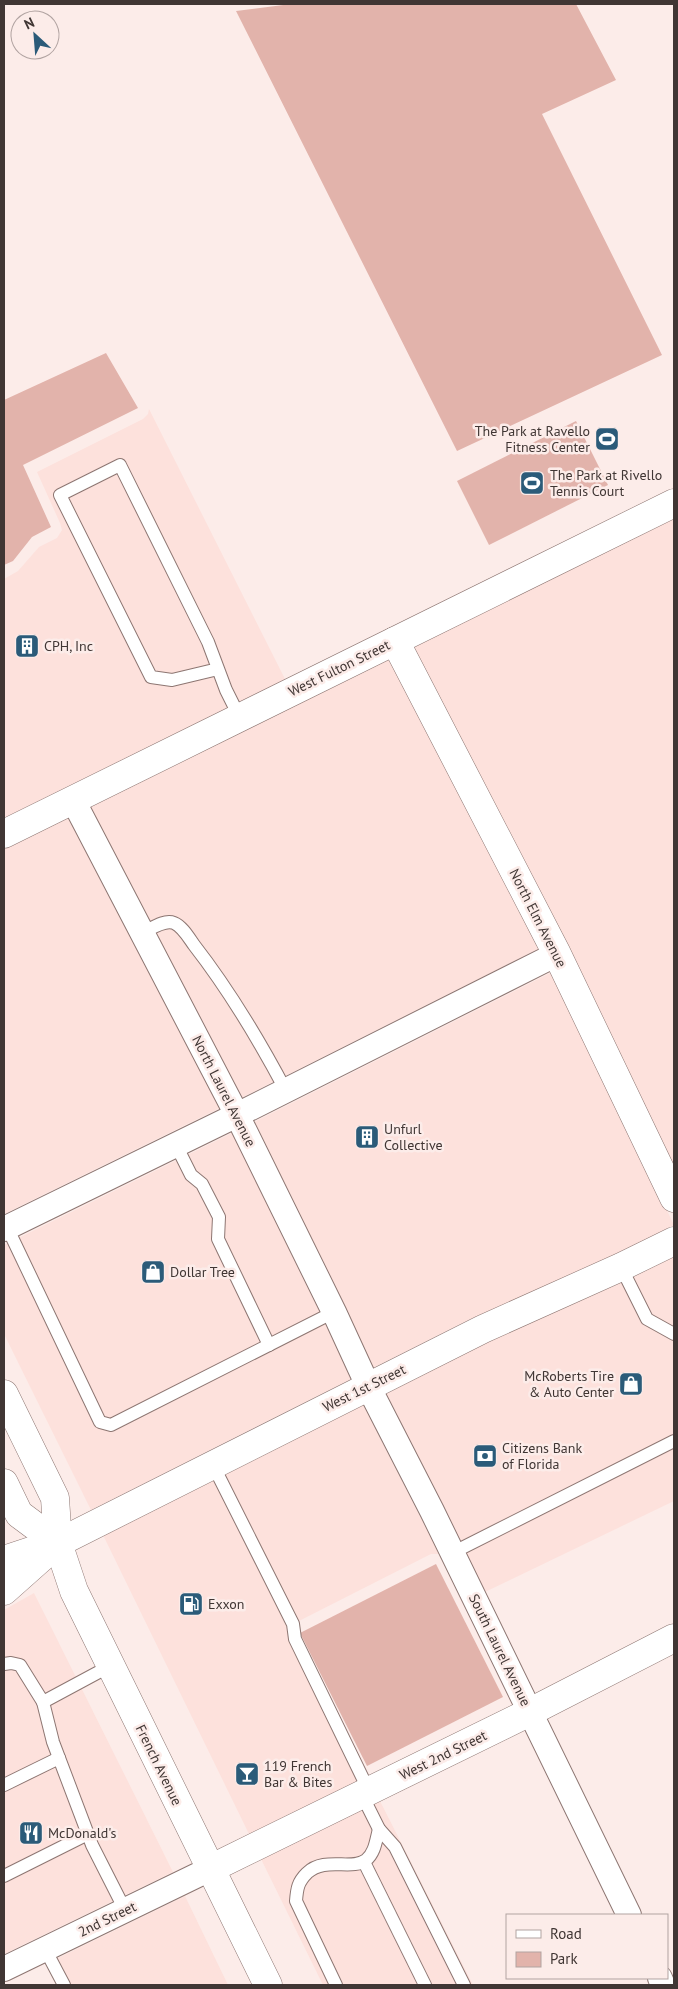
<svg xmlns="http://www.w3.org/2000/svg" width="678" height="1989" font-family="'PT Sans',sans-serif">
  <rect width="100%" height="100%" fill="#fcece9"/>
  <g fill="#fde1dc">
    <path d="M149,409L285,679L294,675L4,818V579L18,571L39,547L57,538L62,530L60,523L37,472L143,419L148,414Z"/>
    <path d="M674,518V1170L412,647Z"/>
    <path d="M391,658L540,948L241,1098L90,807Z"/>
    <path d="M68,817L220,1108L4,1214V849Z"/>
    <path d="M552,972L674,1225L615,1255L466,1321L373,1368L345,1307L254,1122Z"/>
    <path d="M232,1133L323,1318L351,1379L91,1510L4,1334V1245Z"/>
    <path d="M674,1256V1501L485,1592L385,1393L489,1341L627,1280Z"/>
    <path d="M363,1404L439,1554H431L295,1623L290,1628L366,1777L249,1834L103,1535Z"/>
    <path d="M34,1593L173,1872L4,1954V1610Z"/>
    <path d="M380,1801L473,1985H323L261,1859Z"/>
    <path d="M185,1896L228,1985H63L52,1961Z"/>
  </g>
  <g fill="#e2b3ab">
    <path d="M291,4H576L616,80L542,114L662,355L457,451L236,11Z"/>
    <path d="M106,353L138,408L23,465L51,527L32,537L13,561L4,565V400Z"/>
    <path d="M576,421L608,485L489,545L457,481Z"/>
    <path d="M436,1564L503,1697L367,1766L300,1633Z"/>
  </g>
  <g fill="none" stroke-linecap="round" stroke-linejoin="round">
    <defs>
      <g id="lane">
        <path d="M218,669L172,680L151,677L60,495L120,465L208,642L226,690L240,718"/>
        <path d="M142,933C151,929 164,919 174,923C182,926 189,938 194,945C229,990 259,1040 286,1091"/>
        <path d="M176,1145L191,1175L202,1184L219,1217L218,1239L269,1345"/>
        <path d="M7,1227L100,1422L111,1425L334,1312"/>
        <path d="M621,1267L647,1319L674,1334"/>
        <path d="M213,1465L293,1624L295,1639L369,1791"/>
        <path d="M452,1553L674,1441"/>
        <path d="M4,1664L11,1663L20,1665L43,1702"/>
        <path d="M110,1666L43,1702L53,1742L92,1845L125,1910"/>
        <path d="M4,1785L59,1758"/>
        <path d="M362,1795L379,1829L395,1847L464,1985"/>
        <path d="M364,1862L425,1985"/>
        <path d="M4,1876L88,1834"/>
        <path d="M45,1949L64,1985"/>
        <path d="M336,1985L296,1901C297,1888 298,1882 307,1873C325,1856 352,1871 366,1860C375,1853 376,1840 379,1829"/>
      </g>
      <g id="street">
        <path d="M73,800L237,1115L334,1312L368,1386L432,1511L629,1915"/>
        <path d="M4,1229L237,1115L557,954"/>
        <path d="M4,1969L210,1869"/>
        <path d="M660,1978L663,1985"/>
      </g>
      <g id="secondary">
        <path d="M395,641L557,954L674,1198"/>
        <path d="M4,834L674,503"/>
        <path d="M58,1543L483,1329L621,1267L674,1241"/>
        <path d="M210,1869L530,1712L674,1638"/>
      </g>
      <g id="primary">
        <path d="M4,1394L55,1498L58,1543L74,1591L268,1985"/>
        <path d="M4,1483L19,1514L58,1543"/>
        <path d="M4,1560L49,1545"/>
        <path d="M4,1591L58,1543"/>
      </g>
    </defs>
    <use href="#lane" stroke="#8d7672" stroke-width="14"/>
    <use href="#street" stroke="#8d7672" stroke-width="26"/>
    <use href="#secondary" stroke="#8d7672" stroke-width="29"/>
    <use href="#primary" stroke="#8d7672" stroke-width="29"/>
    <use href="#lane" stroke="#fff" stroke-width="12"/>
    <use href="#street" stroke="#fff" stroke-width="24"/>
    <use href="#secondary" stroke="#fff" stroke-width="28"/>
    <use href="#primary" stroke="#fff" stroke-width="28"/>
  </g>
  <defs>
    <symbol id="stadium-square" viewBox="-11 -11 22 22"><rect x="-9" y="-9" width="18" height="18" rx="4" fill="#2b5b79" stroke="#fcece9"/><path d="M0-5a6.5 5 0 1 0 0 10a6.5 5 0 1 0 0-10ZM-3.5-1.8h7v3.6h-7Z" fill="#fff"/></symbol>
    <symbol id="building-square" viewBox="-11 -11 22 22"><rect x="-9" y="-9" width="18" height="18" rx="4" fill="#2b5b79" stroke="#fcece9"/><path d="M-4-6H4V6H1V3H-1V6H-4ZM-2.5-4.3h1.7v1.8h-1.7ZM.8-4.3h1.7v1.8H.8ZM-2.5-1h1.7V.8h-1.7ZM.8-1h1.7V.8H.8Z" fill="#fff"/></symbol>
    <symbol id="shop-square" viewBox="-11 -11 22 22"><rect x="-9" y="-9" width="18" height="18" rx="4" fill="#2b5b79" stroke="#fcece9"/><path d="M-5-2.5h2.3a2.7 3.5 0 0 1 5.4 0H5L5.5 6h-11ZM-1.5-2.5h3a1.5 2.3 0 0 0-3 0Z" fill="#fff"/></symbol>
    <symbol id="bank-square" viewBox="-11 -11 22 22"><rect x="-9" y="-9" width="18" height="18" rx="4" fill="#2b5b79" stroke="#fcece9"/><path d="M-6-4H6V4H-6ZM0-2.3a2.3 2.3 0 1 0 0 4.6a2.3 2.3 0 1 0 0-4.6Z" fill="#fff"/></symbol>
    <symbol id="fuel-square" viewBox="-11 -11 22 22"><rect x="-9" y="-9" width="18" height="18" rx="4" fill="#2b5b79" stroke="#fcece9"/><path d="M-5.5-6h7V0h2V4h1.3V-2.5L3-4.5l.8-.8L6-3V5H2.5V1h-1V6h-7ZM-4.2-4.7v3.2H.2V-4.7Z" fill="#fff"/></symbol>
    <symbol id="bar-square" viewBox="-11 -11 22 22"><rect x="-9" y="-9" width="18" height="18" rx="4" fill="#2b5b79" stroke="#fcece9"/><path d="M-6-5H6L.8 .8V4.5H3.5V6h-7V4.5H-.8V.8Z" fill="#fff"/></symbol>
    <symbol id="restaurant-square" viewBox="-11 -11 22 22"><rect x="-9" y="-9" width="18" height="18" rx="4" fill="#2b5b79" stroke="#fcece9"/><path d="M-5-6h1v4h1v-4h1v4h1v-4h1v5L-1.5 .5V6h-2V.5L-5-1ZM5-6V6H3V1.5H1.5Q1.5-4 5-6Z" fill="#fff"/></symbol>
  </defs>
  <g fill-rule="evenodd">
    <use href="#stadium-square" x="593" y="425" width="28" height="28"/>
    <use href="#stadium-square" x="518" y="469" width="28" height="28"/>
    <use href="#building-square" x="13" y="632" width="28" height="28"/>
    <use href="#building-square" x="353" y="1123" width="28" height="28"/>
    <use href="#shop-square" x="139" y="1258" width="28" height="28"/>
    <use href="#shop-square" x="617" y="1370" width="28" height="28"/>
    <use href="#bank-square" x="471" y="1442" width="28" height="28"/>
    <use href="#fuel-square" x="177" y="1590" width="28" height="28"/>
    <use href="#bar-square" x="233" y="1760" width="28" height="28"/>
    <use href="#restaurant-square" x="17" y="1819" width="28" height="28"/>
  </g>
  <g text-anchor="middle" stroke-width="5" stroke-linejoin="round" paint-order="stroke">
    <g font-size="14" fill="#403634" stroke="#fcece9" text-anchor="start">
      <text x="590" y="436" text-anchor="end">The Park at Ravello<tspan x="590" dy="16">Fitness Center</tspan></text>
      <text x="550" y="480">The Park at Rivello<tspan x="550" dy="16">Tennis Court</tspan></text>
      <text x="44" y="651">CPH, Inc</text>
      <text x="384" y="1134">Unfurl<tspan x="384" dy="16">Collective</tspan></text>
      <text x="170" y="1277">Dollar Tree</text>
      <text x="614" y="1381" text-anchor="end">McRoberts Tire<tspan x="614" dy="16">&amp; Auto Center</tspan></text>
      <text x="502" y="1453">Citizens Bank<tspan x="502" dy="16">of Florida</tspan></text>
      <text x="208" y="1609">Exxon</text>
      <text x="264" y="1771">119 French<tspan x="264" dy="16">Bar &amp; Bites</tspan></text>
      <text x="48" y="1838">McDonald's</text>
    </g>
    <g font-size="14" fill="#403634" stroke="#fcece9">
      <text transform="translate(339 668) rotate(-26)" y="5">West Fulton Street</text>
      <text transform="translate(538 918) rotate(63)" y="5">North Elm Avenue</text>
      <text transform="translate(224 1091) rotate(63)" y="5">North Laurel Avenue</text>
      <text transform="translate(364 1388) rotate(-26)" y="5">West 1st Street</text>
      <text transform="translate(500 1650) rotate(64)" y="5">South Laurel Avenue</text>
      <text transform="translate(443 1755) rotate(-26)" y="5">West 2nd Street</text>
      <text transform="translate(159 1765) rotate(64)" y="5">French Avenue</text>
      <text transform="translate(107 1919) rotate(-26)" y="5">2nd Street</text>
    </g>
  </g>
  <rect width="678" height="1989" fill="none" stroke="#403634" stroke-width="10"/>
  <rect x="506" y="1914" width="162" height="65" fill="#fcece9" stroke="#b1a3a1"/>
  <rect x="516" y="1930" width="25" height="8" fill="#ffffff" stroke="#b1a3a1"/>
  <text x="550" y="1939" font-size="15" fill="#403634">Road</text>
  <rect x="516" y="1952" width="25" height="15" fill="#e2b3ab" stroke="#b1a3a1"/>
  <text x="550" y="1964" font-size="15" fill="#403634">Park</text>
  <g transform="translate(35 35) rotate(334)"><circle r="24" fill="#fcece9" stroke="#b1a3a1"/>
  <path d="M0-4L9 19L0 12L-9 19Z" fill="#2b5b79"/>
  <text y="-8" font-size="14" font-weight="bold" text-anchor="middle" fill="#403634">N</text>
  </g>
</svg>
